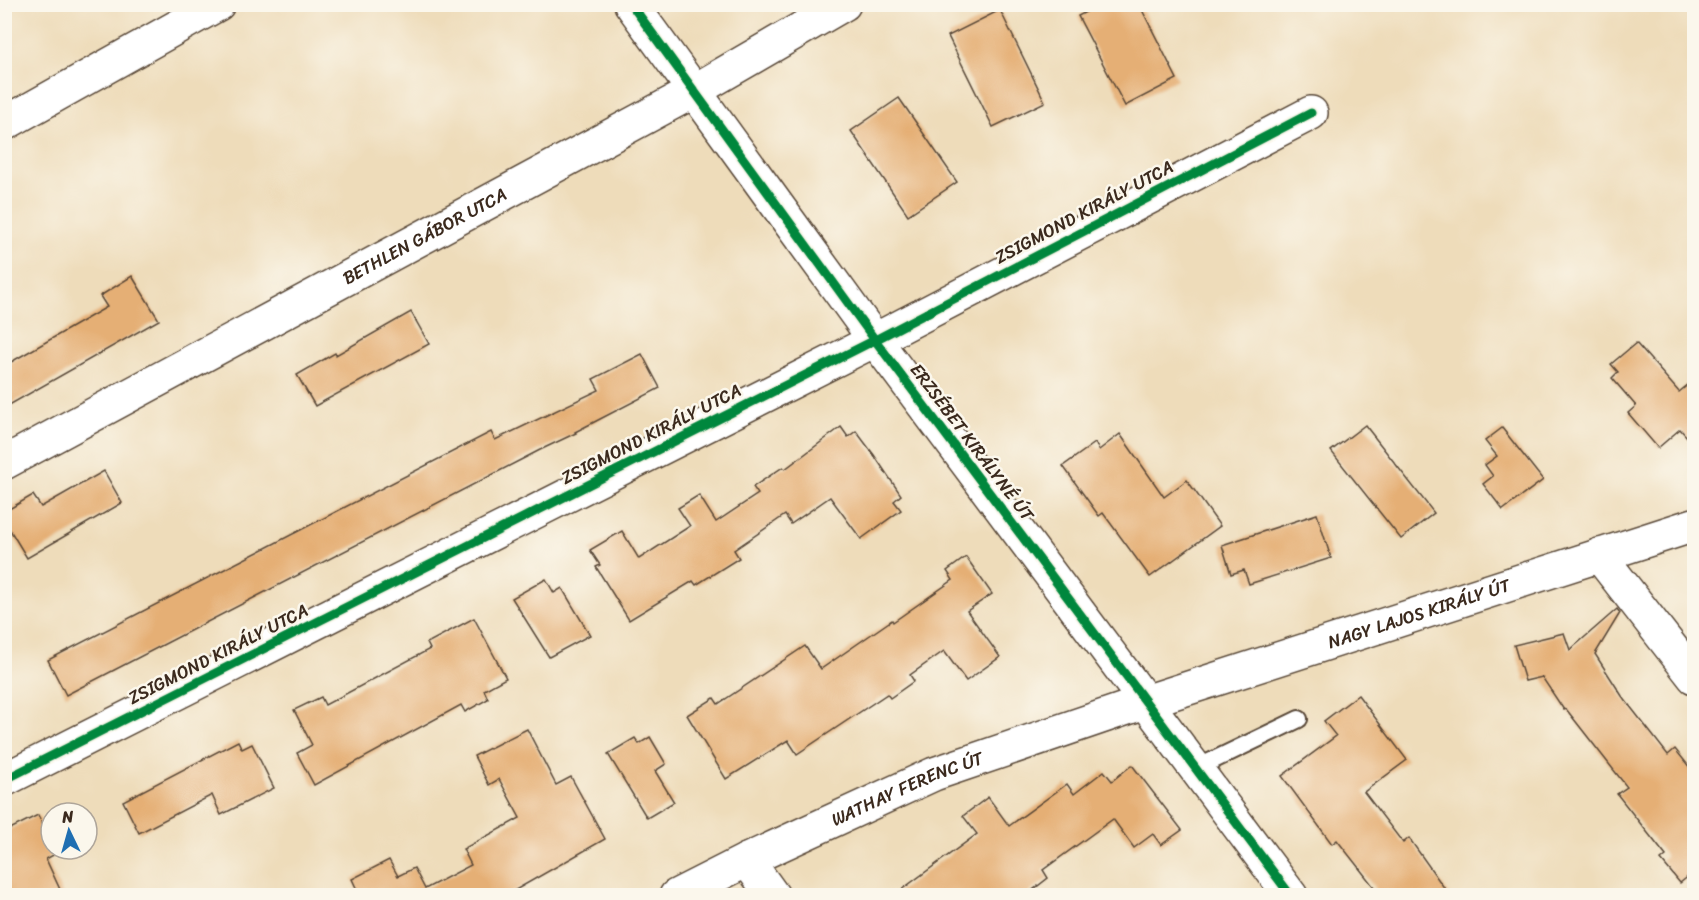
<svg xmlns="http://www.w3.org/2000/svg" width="1699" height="900" font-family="Sriracha,sans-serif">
  <rect width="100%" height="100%" fill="#fbf7ec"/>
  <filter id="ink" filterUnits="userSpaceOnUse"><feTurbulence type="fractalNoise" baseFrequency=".0167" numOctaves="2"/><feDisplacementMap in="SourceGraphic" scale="12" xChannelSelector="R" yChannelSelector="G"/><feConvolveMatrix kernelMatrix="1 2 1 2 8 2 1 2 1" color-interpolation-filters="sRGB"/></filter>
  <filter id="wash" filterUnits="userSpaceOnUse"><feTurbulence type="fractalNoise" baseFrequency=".008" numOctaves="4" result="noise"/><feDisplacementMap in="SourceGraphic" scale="24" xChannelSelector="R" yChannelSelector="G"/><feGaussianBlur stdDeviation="1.35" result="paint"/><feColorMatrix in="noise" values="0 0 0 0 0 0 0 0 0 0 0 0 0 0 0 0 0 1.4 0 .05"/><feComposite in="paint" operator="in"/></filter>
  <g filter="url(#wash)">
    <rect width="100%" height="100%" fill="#eedcba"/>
    <g id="blocks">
      <g fill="#e5af74">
        <path d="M1101,4H1139L1177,79L1125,106L1078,16Z"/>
        <path d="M1000,10L1045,102L993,127L948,36Z"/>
        <path d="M899,98L957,182L908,215L851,131Z"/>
        <path d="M132,276L159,320L4,408V366L107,307L100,296Z"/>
        <path d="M411,312L429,344L315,406L297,375L335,353L336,355Z"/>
        <path d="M1636,343L1679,392L1695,379V446L1680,429L1658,448L1628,413L1636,406L1612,378L1618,372L1611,364Z"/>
        <path d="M642,354L660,388L575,432L576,433L540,450L66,695L48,660L491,432L495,440L599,390L593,379Z"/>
        <path d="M1365,425L1434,513L1401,539L1331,451Z"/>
        <path d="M841,427L848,437L856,431L874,455L901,495L894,501L901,510L861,539L830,497L791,524L785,515L734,550L739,558L696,585L693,581L629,620L596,567L600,565L590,550L622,531L639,559L690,526L678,508L699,495L716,522L758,494L753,487L783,467L785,469Z"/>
        <path d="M1502,428L1543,480L1503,510L1483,484L1493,476L1485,465L1497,456L1485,441Z"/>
        <path d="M1120,434L1164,497L1187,480L1220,526L1150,577L1103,513L1099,516L1063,466L1095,443L1099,450Z"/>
        <path d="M104,471L122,503L27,558L4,520V512L33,495L41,507Z"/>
        <path d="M1317,514L1331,558L1249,584L1244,570L1231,574L1222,545Z"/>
        <path d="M966,557L992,594L967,611L1000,657L966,681L944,651L910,675L914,681L890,698L887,694L797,754L788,740L726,779L687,715L714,698L718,704L805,646L821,669L892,620L893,622L953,580L947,571Z"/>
        <path d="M546,579L554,593L562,588L590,635L549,657L512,598Z"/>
        <path d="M1617,609L1620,613L1595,654L1622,696L1668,755L1675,749L1695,774V871L1680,883L1661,860L1666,856L1617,794L1627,787L1566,709L1564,710L1542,677L1525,681L1514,645L1564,633L1570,650Z"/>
        <path d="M474,618L506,678L484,690L488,699L465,712L461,705L314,785L297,753L312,745L294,710L321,697L325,705L430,649L427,643Z"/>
        <path d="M1358,695L1407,760L1364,792L1403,843L1409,838L1450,896H1381L1337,840L1332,844L1282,776L1336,736L1324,721Z"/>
        <path d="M527,729L556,785L571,777L605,839L505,896H360L352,879L389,860L398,876L414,868L425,889L471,865L463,849L520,818L499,779L489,785L474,756Z"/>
        <path d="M650,737L666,764L655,771L674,802L647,818L608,754L635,738L639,744Z"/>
        <path d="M238,741L242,749L252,744L274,788L221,815L212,795L139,833L123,801Z"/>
        <path d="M1132,765L1182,830L1161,845L1153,834L1134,848L1113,819L1043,870L1048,878L1025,896H893L977,834L963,816L988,797L1009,826L1067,784L1074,794L1104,771L1112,781Z"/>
        <path d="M38,815L51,841V849H55L57,853L46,859L63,896H4V832Z"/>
      </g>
    </g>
  </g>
  <g filter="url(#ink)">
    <use href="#blocks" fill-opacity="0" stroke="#564535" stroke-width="1.5"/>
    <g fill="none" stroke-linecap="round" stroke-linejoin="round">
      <defs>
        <path id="service" d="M1195,769L1299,719"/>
        <g id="minor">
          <path d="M631,4L875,340L1291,896"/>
          <path d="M4,124L218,4"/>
          <path id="s1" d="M4,463L694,91L844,4"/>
          <path d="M1599,555L1694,677"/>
          <path d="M4,780L875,340L1311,113"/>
          <path d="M747,860L773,896"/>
          <path id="s2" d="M676,896L747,860L934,774L1145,702L1694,525"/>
        </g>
      </defs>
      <use href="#service" stroke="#564535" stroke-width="20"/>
      <use href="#minor" stroke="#564535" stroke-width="36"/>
      <use href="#service" stroke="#fff" stroke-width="16"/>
      <use href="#minor" stroke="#fff" stroke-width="33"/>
      <defs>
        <g id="cycleway">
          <path d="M631,4L875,340L1291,896"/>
          <path d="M4,780L875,340L1311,113"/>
        </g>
      </defs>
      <use href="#cycleway" stroke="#fbf7ec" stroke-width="13"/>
      <use href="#cycleway" stroke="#00873e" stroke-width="9"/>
    </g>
  </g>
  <g text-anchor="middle" stroke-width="5" stroke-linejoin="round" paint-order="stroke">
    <g font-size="18" fill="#3b2a1e" stroke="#fbf7ec">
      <text transform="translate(1084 212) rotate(-28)" y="6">ZSIGMOND KIRÁLY UTCA</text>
      <text dy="6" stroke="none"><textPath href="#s1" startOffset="478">BETHLEN GÁBOR UTCA</textPath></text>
      <text transform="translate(651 434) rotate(-27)" y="6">ZSIGMOND KIRÁLY UTCA</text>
      <text transform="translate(972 442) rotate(53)" y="6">ERZSÉBET KIRÁLYNÉ ÚT</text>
      <text dy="6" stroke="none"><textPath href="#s2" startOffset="796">NAGY LAJOS KIRÁLY ÚT</textPath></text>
      <text transform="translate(218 654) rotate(-27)" y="6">ZSIGMOND KIRÁLY UTCA</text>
      <text dy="6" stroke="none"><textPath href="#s2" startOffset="255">WATHAY FERENC ÚT</textPath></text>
    </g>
  </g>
  <rect width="1699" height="900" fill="none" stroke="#fbf7ec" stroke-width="24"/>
  <g transform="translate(69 831) rotate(355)"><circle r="28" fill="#fbf7ec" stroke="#aea59a" stroke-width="1.5"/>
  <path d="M0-4.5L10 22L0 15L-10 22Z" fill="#1f6fb2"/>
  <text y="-9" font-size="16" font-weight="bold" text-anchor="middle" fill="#3b2a1e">N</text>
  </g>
</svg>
